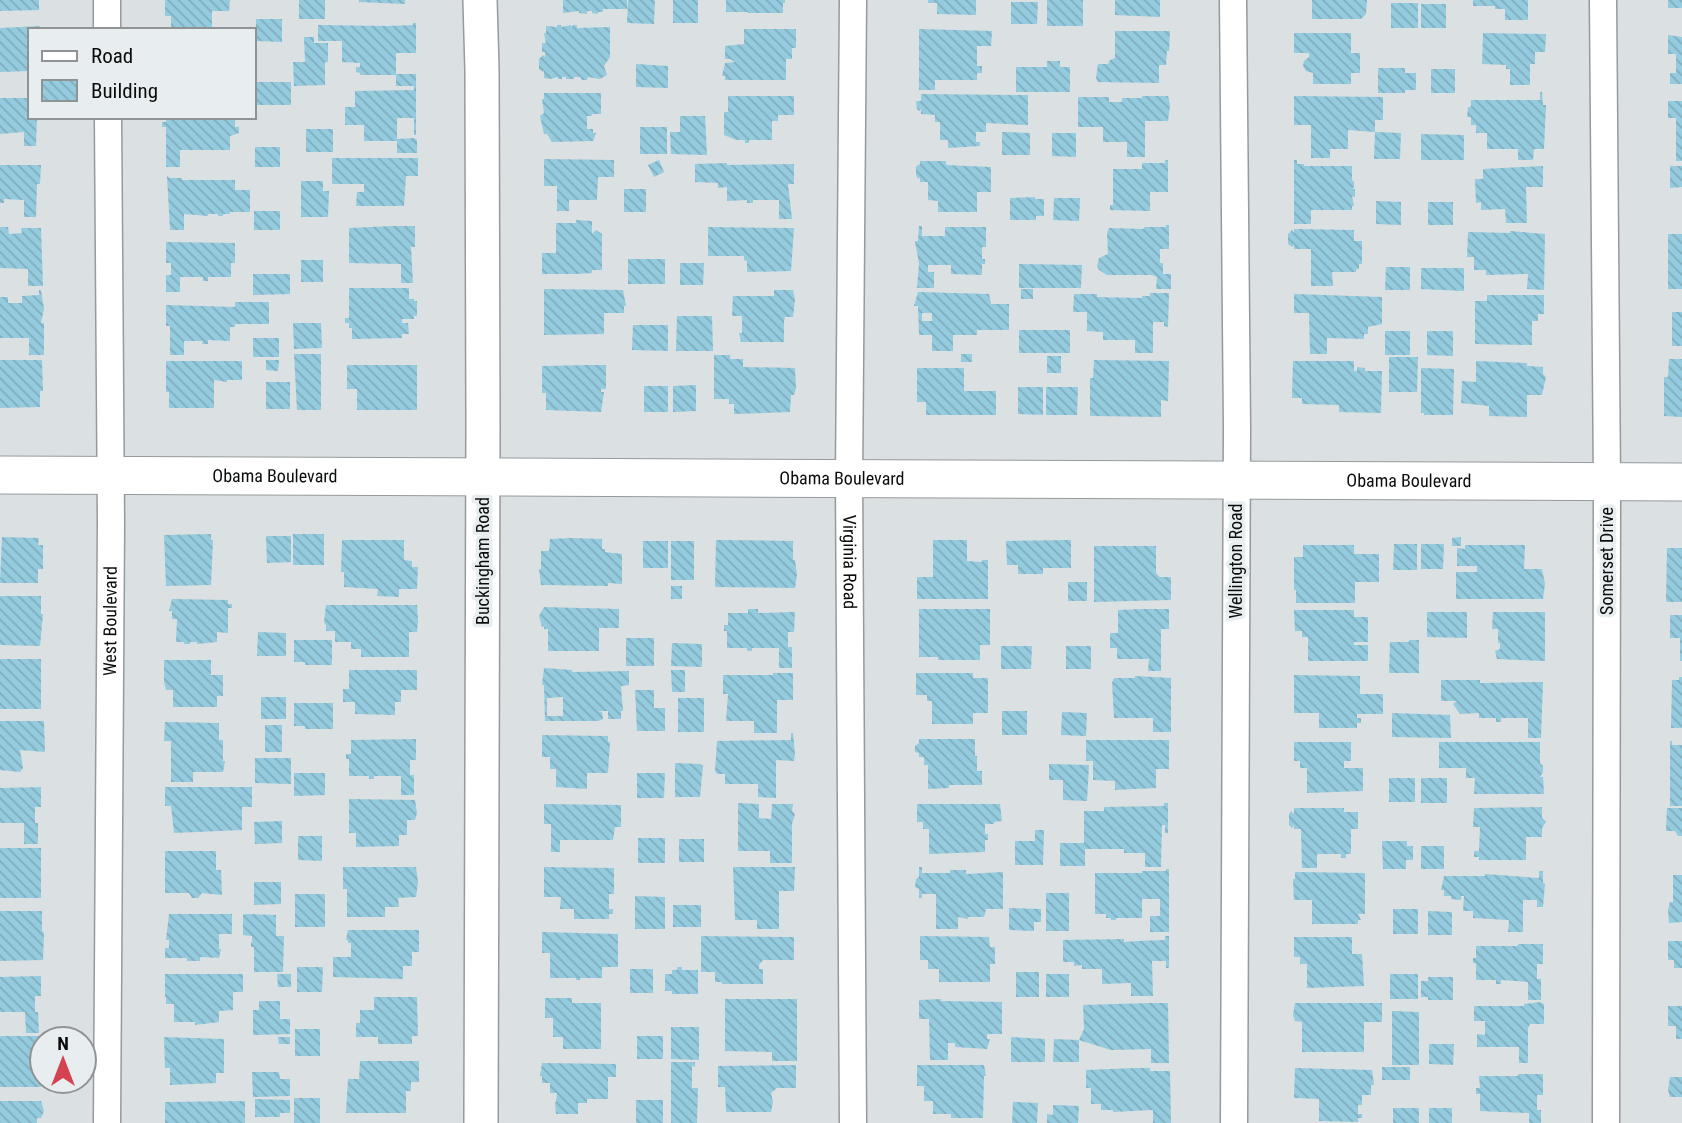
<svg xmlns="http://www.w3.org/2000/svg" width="1682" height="1123" font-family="'Roboto Condensed',sans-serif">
  <defs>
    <pattern id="building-back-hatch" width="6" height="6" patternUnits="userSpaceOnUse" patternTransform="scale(1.75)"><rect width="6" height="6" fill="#95cbde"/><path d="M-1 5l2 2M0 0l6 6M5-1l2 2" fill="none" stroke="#7fadbd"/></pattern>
  </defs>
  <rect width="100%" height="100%" fill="#dbe0e2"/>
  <g fill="url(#building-back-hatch)" fill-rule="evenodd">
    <path d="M0,0H39V10L0,11Z"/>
    <path d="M165,0H230L229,11H212V28L171,27V16H165Z"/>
    <rect x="299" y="0" width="26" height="19"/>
    <path d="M359,0H405V4L359,2Z"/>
    <path d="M563,0H627V9H603V12H598V14L592,13V11H587V14L579,13V11L563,13Z"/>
    <path d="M628,0H655L654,24L627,23Z"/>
    <rect x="673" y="0" width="25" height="23"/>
    <path d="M726,0H785V3H783V13H748V12H726Z"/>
    <path d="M928,0H976V15L937,14V3H928Z"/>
    <rect x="1047" y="0" width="36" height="26"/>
    <path d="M1115,0H1160V17L1115,15Z"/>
    <path d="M1312,0H1367L1366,14L1361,19H1312Z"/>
    <path d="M1473,0H1528V20H1505V9H1495V6H1473Z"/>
    <rect x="1668" y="0" width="14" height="8"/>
    <path d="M1011,2H1038L1037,24H1011Z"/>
    <rect x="1391" y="3" width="27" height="25"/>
    <rect x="1421" y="4" width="25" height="24"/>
    <path d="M256,19H282V42L256,41Z"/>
    <path d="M413,23H416V53H396V74H416V135H414V118H397V141H364V125H345V107H355V91L414,90V86H396V75H360V73L356,72V67H360V63L342,62V41H318V25L388,26L413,25Z"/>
    <path d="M557,25H561V27L571,25V28L573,25H577V28L610,27V57L604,66L607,75L600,79L588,77L587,80H582L580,77H574V79H566V77H562V79H558V77L550,79L544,78V70L543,72L539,69V59L543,55L545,57V52H542V43H546L544,33H546V26L557,27Z"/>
    <path d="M40,26V30H30L28,71L0,72V28Z"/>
    <path d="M744,29H796V48H792V59H786V80H725V76H722L725,63L735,62L730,59H725V46L744,44Z"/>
    <path d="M919,29L992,31L991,46H977V66H982V73H977V80H935V90H919Z"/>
    <path d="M1115,31H1170L1169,51H1167L1166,65H1159V83L1098,82L1096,78L1098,64H1108L1110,60L1115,58Z"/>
    <path d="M1294,33H1351V53H1360V73H1351V84H1313V73L1306,71L1303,66L1304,61L1309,57V53H1294Z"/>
    <path d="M1483,33L1546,34L1545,52H1535V64H1530V85H1510V69H1506V65L1482,64Z"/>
    <path d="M1668,35L1682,37V84H1670V73H1676V54H1668Z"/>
    <path d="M304,37H314V43H328V62H325V85L294,86L293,62H305Z"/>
    <path d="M1047,61H1060V67H1070V92H1016V67H1047Z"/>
    <path d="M636,64L668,66V88L636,87Z"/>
    <path d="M1378,68H1405V73H1416V90H1405V93H1378Z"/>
    <rect x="1431" y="69" width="24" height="24"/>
    <rect x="256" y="82" width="35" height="23"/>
    <path d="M1540,92H1542L1543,105H1546L1544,149H1534L1533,160H1518V149H1487V133H1476V125H1471V117H1467L1468,107H1471V100H1540Z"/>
    <path d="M544,93H601V114H592V116H587V129H593V133H596L593,141L552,142L547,134H544L540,116L544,113L542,99H544Z"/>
    <path d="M921,94L1028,95V125L986,123V132H976V142H980V146L948,148V140H940V122H935V115L921,114V109L919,111L917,109L916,101H921Z"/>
    <path d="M27,96H30V117H37L36,146H24V132L0,134V98H27Z"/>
    <path d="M728,96H794V115H778V121H772V140H749V143H745V140H736L724,135V112H728Z"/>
    <path d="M1142,96H1168L1170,105L1168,121H1145V157H1127V142H1103V127H1078V97H1109V102H1122V98H1142Z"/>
    <path d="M1294,96L1383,97V120H1375V132L1348,130V149H1330V158H1311V125H1294Z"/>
    <path d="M1668,101H1682V161H1676V118H1668Z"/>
    <path d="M680,116H705L707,155L671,154L670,132H680Z"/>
    <path d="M167,117H235V127H239V133L230,136V150H180V167H166V127H162V122H166Z"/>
    <rect x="640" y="127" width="27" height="27"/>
    <rect x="306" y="129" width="27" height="23"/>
    <path d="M1002,132L1030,133V155H1002Z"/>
    <path d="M1375,132L1401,133L1400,159H1374Z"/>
    <path d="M1052,133H1076V157L1052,156Z"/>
    <path d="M1421,134L1464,135V160H1421Z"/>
    <path d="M414,138L417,140V153H397V139Z"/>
    <rect x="255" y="147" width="25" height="20"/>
    <path d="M332,158H418V176H406L404,206H356L357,192H364V184H332Z"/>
    <path d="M544,159L614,160V177H598L597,200H569V211H557V186H544Z"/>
    <path d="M659,160L664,172L654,177L648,165Z"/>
    <path d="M1165,160H1168V192H1150V211L1110,210V205H1113V169H1142V163H1165Z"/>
    <path d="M1294,160H1297V164H1304V166H1352V180L1354,182V187L1352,189H1355V197L1352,196L1354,206H1352V210H1311V224H1294Z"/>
    <path d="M920,161H946V165L991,167V192H977V212H938V201L928,200V182H920V177L919,179L916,176V167L919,164L920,166Z"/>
    <path d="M727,163V165L794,164V184H788L792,219H779V200H753V203H747V200L727,201V187L718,188V183L695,182V164Z"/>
    <path d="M0,165H41L40,184H37L36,217H24V200L4,199V203H0Z"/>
    <path d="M1543,166V187H1526L1527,223H1506L1505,209L1481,210V202L1476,203L1475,179H1483V169Z"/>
    <path d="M1670,166H1682V187L1670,188Z"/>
    <path d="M167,176L170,178H182V180H235V190H250V212H230V214H223V216H218V214H208V216L184,214V230H170Z"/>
    <path d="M301,181H323V191H329L328,217H301Z"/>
    <rect x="624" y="189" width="22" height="23"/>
    <path d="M1035,197V199H1044V216H1036V220H1010V198Z"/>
    <path d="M1054,198H1080L1079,221L1053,220Z"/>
    <path d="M1376,201L1401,202V225L1376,224Z"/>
    <rect x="1428" y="202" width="25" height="23"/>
    <rect x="254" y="211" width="26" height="19"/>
    <path d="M576,220L592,221V234L596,230L602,234V270H592V273L577,274H542V253H556V223H576Z"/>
    <path d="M1166,225H1169V249H1160V263H1163V274H1171V289H1156L1157,277L1152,275H1107L1099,270L1097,266L1099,258L1108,254L1107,233L1109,228L1144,229V227H1166Z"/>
    <path d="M392,226H415V247H411L413,283H401V264L349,263V228Z"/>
    <path d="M919,226H922V236H945V227H986V247H982V259H985V264H982V275L951,274V265H928V272H934V288H917L919,264L915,241H918Z"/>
    <path d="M0,227H8L9,234L22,233L21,228H41L43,286H28V269L0,268Z"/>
    <path d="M708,227L794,228L791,271L747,272V261L744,260V256H708Z"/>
    <path d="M1294,229L1354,230V241H1362V264H1359V269H1356V272H1332L1333,286H1311V249H1294V244L1292,247L1288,244V234L1292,230L1294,233Z"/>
    <path d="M1510,231L1545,234L1544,290L1527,289L1528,274L1486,275V270H1474V257H1467L1468,232L1510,233Z"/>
    <rect x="1668" y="234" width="14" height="55"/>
    <path d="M166,242L235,243V263H231V277H208V281H203V277H180V292H166V275H171V263H166Z"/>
    <rect x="628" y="259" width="37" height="25"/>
    <rect x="301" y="260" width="22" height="22"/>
    <path d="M680,263H704L703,285H680Z"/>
    <path d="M1019,264L1082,265L1081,288H1019Z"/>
    <path d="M1386,267H1410V290H1385Z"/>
    <path d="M1421,268H1464V291L1421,289Z"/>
    <path d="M253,274H290V294L253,295Z"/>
    <path d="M349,288H409V299H414V301H417V316H414V319H402V323H408L409,334H402V338L352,339V328H349V323H345V318H349Z"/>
    <path d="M544,289L623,290L626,306H624V313H604V334L544,335Z"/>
    <rect x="1021" y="289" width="12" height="10"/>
    <path d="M39,290H41L44,309L41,323H44V355H29V338H0V297H8V303H22V296L39,295Z"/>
    <path d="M774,290H793L795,300L793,317H785L784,321V342H741L739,333H742V316H732L733,296H774Z"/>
    <path d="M918,292L989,294L991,304H1009V330H977V335H953V351H932V335H919L918,306H914ZM922,313H932V321H922Z"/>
    <path d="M1150,293H1169L1168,327L1164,326V322H1153V353H1135V340H1103V332L1087,331V312H1073L1074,294H1097V297L1142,298V296H1150Z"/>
    <path d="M1294,294L1382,297V324L1368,327V334H1364V339L1327,338V354H1310L1309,313H1294Z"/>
    <path d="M1487,295H1544V314H1538V321H1532V345L1475,344V301H1487Z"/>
    <path d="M235,302H269V324H235V327H230V341L208,340V344H202L203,341H184V355H170V326H166V305L235,307Z"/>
    <rect x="1672" y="312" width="10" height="34"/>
    <path d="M677,316H712L713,351H676Z"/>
    <path d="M293,323H321L322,348L294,349Z"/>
    <path d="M633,325H668V351L632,350Z"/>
    <rect x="1019" y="330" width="51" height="23"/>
    <rect x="1385" y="331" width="25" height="24"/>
    <path d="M1427,331H1453V356L1427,355Z"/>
    <rect x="253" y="338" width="26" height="19"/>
    <path d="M294,354H321V410H297Z"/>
    <rect x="961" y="354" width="11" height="8"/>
    <path d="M714,355H730V359H743V367L795,368L796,388L794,395H791L790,412L734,414V404H729V399H714Z"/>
    <rect x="1047" y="356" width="14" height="17"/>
    <path d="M1389,357H1418L1417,392H1389Z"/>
    <path d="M1669,359H1682V417L1664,416V377H1668Z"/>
    <path d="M0,360H42L43,391H40V407L0,408Z"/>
    <path d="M266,360H279L278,371L266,370Z"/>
    <path d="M1094,360L1169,361L1168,401L1161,400V417L1090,416V378H1093Z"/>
    <path d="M166,361H242V380H227V382L214,380V408H169V392H166Z"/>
    <path d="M1293,361H1354V371H1357V367L1365,368V371H1382L1381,413L1339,412V405L1302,404V398H1292Z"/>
    <path d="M1476,361L1527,363V366L1543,367V374L1546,377L1542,395H1527V417L1489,416V406L1461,403L1462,381L1476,382Z"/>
    <path d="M347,365H417V410H357V389H347Z"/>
    <path d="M588,365H606V389H601V392H604L601,412L546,410V393H542V366Z"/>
    <path d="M917,368H964V391H996V415H926V402H917Z"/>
    <path d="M1421,368L1454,369L1453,415H1424V413H1421Z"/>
    <rect x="266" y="382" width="24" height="27"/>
    <path d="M696,385V411L673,412V386Z"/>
    <rect x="644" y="386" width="24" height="26"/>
    <path d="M1018,387H1043V415L1018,414Z"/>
    <path d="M1046,387H1078L1077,415H1046Z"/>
    <path d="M211,534V540H213L211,585L166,586L164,535Z"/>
    <rect x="293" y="534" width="31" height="31"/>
    <path d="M266,536H291V562L267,563Z"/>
    <path d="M2,537L39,538L38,545H43V569H38V583H0Z"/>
    <path d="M1461,537V546H1452V538Z"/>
    <path d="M571,538L602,539V549H605V552L622,554V584L608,583V586L541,585L539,569H541V551H549L550,539Z"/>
    <path d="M342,540H404V560L412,561V567H418L417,589H399V597L377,596L378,589L344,587V572H341Z"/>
    <path d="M716,540L793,541V560H795L797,575L795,588L715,587Z"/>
    <path d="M933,540H967V561L982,562V560H988V599H917V577H933Z"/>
    <path d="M1071,540V568H1043V574H1018V565H1007L1006,541Z"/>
    <rect x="643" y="541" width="25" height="27"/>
    <rect x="671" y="541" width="23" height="39"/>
    <path d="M1394,544H1417V570H1393Z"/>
    <path d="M1421,544H1444L1443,569H1421Z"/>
    <path d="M1303,545H1354V554H1379V582H1355V603H1296V590H1294V557H1303Z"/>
    <path d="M1465,545H1525L1524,569H1542L1545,584L1543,599H1456V572H1477V566H1457V548L1465,549Z"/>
    <path d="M1094,546H1156V573L1160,577H1171V600L1094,602Z"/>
    <path d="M1667,548H1682V602H1667L1666,600Z"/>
    <rect x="1068" y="582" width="19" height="19"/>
    <rect x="671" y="586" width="11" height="13"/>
    <path d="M0,596H41V614H43L40,646L0,645Z"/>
    <path d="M172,599L228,600V604H232V608H228V633L217,632V642L197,644V642H190V644H184V642H176L177,619H172V611H169Z"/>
    <path d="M326,605H417L418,621L417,632H409V657H361V649H351V642H335V631H326V625L324,622Z"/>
    <path d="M544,607L619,609V628H599V651H548V629H544V626L542,627L539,616Z"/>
    <path d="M748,609H758V613L795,612L794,632H788V647H792V668H779V648H752V651H747V648H727V631H724V625H728V613H748Z"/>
    <path d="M919,609H990V645H980V660H938V657H919Z"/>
    <path d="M1142,609H1169V629H1161V671H1148L1149,659H1117V648H1110V633H1118V610Z"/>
    <path d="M1294,610H1354V617H1368V642H1354V645H1368V661H1308V637H1302V631H1295Z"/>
    <path d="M1427,612H1467V638L1427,637Z"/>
    <path d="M1493,612H1545V661L1497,659L1495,651L1500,649V643H1498V629H1492Z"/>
    <path d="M1670,615H1682V661H1680V638H1670Z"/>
    <path d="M258,632L286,633V656H257Z"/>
    <rect x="626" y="638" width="28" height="28"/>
    <path d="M294,640H332V665H305V662H294Z"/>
    <path d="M1409,640H1419V673H1389L1390,642H1409Z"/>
    <path d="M672,643L702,644V667L671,666Z"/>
    <path d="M1001,646H1032L1031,669H1001Z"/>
    <rect x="1066" y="646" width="25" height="23"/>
    <rect x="0" y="659" width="41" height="50"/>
    <path d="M164,660H211V675H223V696H217V707H173V690H166L164,682Z"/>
    <path d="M544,668L572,670V672L629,671V685L621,686L623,711H621V719H608V711H598L602,712L603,719L598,721H545L544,685H542ZM563,697V716H547V698Z"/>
    <path d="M349,670H417V690H401V702H395V715L355,714V702H343V689H349Z"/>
    <path d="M671,670H685V692H672Z"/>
    <path d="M773,673H793V700H777V733H754V721H726L728,694H723V675H773Z"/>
    <path d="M916,673H973V678H988V713H973V724H932V701H927V695H916Z"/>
    <path d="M1294,675L1360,676V694H1383V714H1357V718H1361V723H1357V728H1319V713H1294Z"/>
    <path d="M1135,676L1171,678V732H1153V718H1114L1112,683L1114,678H1135Z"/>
    <path d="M1679,677H1682V728H1671L1672,680H1679Z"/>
    <path d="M1441,680H1480V683L1543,682L1541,738H1528V718H1501V722H1496V718H1479V713L1460,714L1453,704L1457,701H1441Z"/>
    <path d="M635,690H654V708H665V731H637Z"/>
    <rect x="261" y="697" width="25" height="22"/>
    <rect x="678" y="698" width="26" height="34"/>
    <path d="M294,703H333V729H305V726H294Z"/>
    <rect x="1002" y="711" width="25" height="24"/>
    <path d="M1062,712L1087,713L1086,736L1061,735Z"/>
    <path d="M1392,713L1450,715L1451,738L1392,737Z"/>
    <path d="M0,721H44L45,752L20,750L23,768L20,772L0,770Z"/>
    <path d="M165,722L219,723V740H223V761H225L223,772H193V782H171V741H164Z"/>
    <rect x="265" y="725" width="17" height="27"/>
    <path d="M791,733H793L795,754L794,761L776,760V798L758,797V784H725V774H717L715,771L717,741L791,740Z"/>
    <path d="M542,735L608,736V742H610L608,773H587V789L556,787V769H550V757H542Z"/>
    <path d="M416,739V760H410V775H414V795H401V776H374V779H369V776H349V759H346V754H351V740Z"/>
    <path d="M919,739H975V756H977V771H982V785H949V788L928,789V765H924V757H919V753L915,752V746L919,743Z"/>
    <path d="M1086,740H1169V769H1156V788L1115,790V781L1093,780V761H1086Z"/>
    <path d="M1670,741H1672V745H1682V806H1670Z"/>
    <path d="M1294,742H1351V761H1344V768H1363V791L1307,793V768H1300V761H1294Z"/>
    <path d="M1439,742H1540V763L1543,766V772L1540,777H1543L1544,794H1474L1475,778H1466V768H1439Z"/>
    <path d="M255,758H291V784L255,783Z"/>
    <path d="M675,763L700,764L703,766L700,797H675Z"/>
    <path d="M1049,764L1089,765L1087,801L1063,800V780H1049Z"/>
    <path d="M294,773H325V795L294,796Z"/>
    <path d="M637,773H665L664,798H637Z"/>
    <rect x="1389" y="778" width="26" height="24"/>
    <rect x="1421" y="778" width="26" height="25"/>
    <path d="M41,787V807H35V823H38V844H24V823H0V788Z"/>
    <path d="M165,787H252V807H242V830L174,833L171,806H165Z"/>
    <path d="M349,799L415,800L417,813L415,820H407V835H399V846L356,847V833H349Z"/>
    <path d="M738,803L759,804V818L771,819L772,804H793L792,811L795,814L792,824V863H770V851H738Z"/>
    <path d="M1164,803H1168V833H1165V825H1162L1161,867H1145V853H1124V849H1085V866H1060V843H1084V811H1104V807L1164,806Z"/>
    <path d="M544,804L621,805V827H615L613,840H560V852H551V824H544Z"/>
    <path d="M917,804H1000L1002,821L994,822V824H986L985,822V834H988V840H985V852L929,854V829H923V822H917Z"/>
    <path d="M1542,807V818L1546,822L1542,828V837H1526V860H1479V857H1474V851H1479L1480,827H1473L1474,808Z"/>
    <path d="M1294,808H1344V812H1358V829H1351V854H1346V858H1341V854H1317V868H1302L1301,829H1294V825L1292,828L1289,825V814L1291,811L1294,814Z"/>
    <path d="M1667,808H1682V836H1678L1675,831H1666Z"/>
    <path d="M282,821V843L255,844L254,822Z"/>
    <path d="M1035,830H1044L1043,865H1015V841H1035Z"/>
    <path d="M298,836H322V861L298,860Z"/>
    <rect x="638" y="838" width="27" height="25"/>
    <rect x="679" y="839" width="25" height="23"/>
    <path d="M1382,841H1407V846H1413V860H1406V869H1383Z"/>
    <rect x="1421" y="846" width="23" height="23"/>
    <rect x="0" y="848" width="41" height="50"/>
    <path d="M165,851H216V870H221L222,895L202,893L198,898H192L189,893H165Z"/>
    <path d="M343,867H416L418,882L416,897L398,898L399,907H385V917H347V889H343Z"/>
    <path d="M544,867L614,868V894H609V909H613V914H609V919H574V909H560L561,897H544Z"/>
    <path d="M733,867H795L794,891H779V929H757V920H735Z"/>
    <path d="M919,867H922V873H950V870H966V874L1003,872V909H986L984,917H968V919L958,917V929H936V894H922V898H919V889L915,887L916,879L919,877Z"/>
    <path d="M1166,869H1169V932H1150V916H1160V899H1142V918H1116V920H1111V918H1106V914H1095V873H1142V871H1166Z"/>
    <path d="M1539,871H1543V883L1545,884L1543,907H1537V900H1523V932H1508L1509,920L1473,918V911H1463L1464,896H1461V900L1451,899V896H1444V890H1441L1444,876H1485V874L1539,878Z"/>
    <path d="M1295,872L1365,873V914H1358L1361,920H1358V924H1312V900H1294L1293,879H1295Z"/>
    <path d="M1673,875H1682V922L1669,923L1668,910L1670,902H1673Z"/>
    <path d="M254,882H281V904L254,905Z"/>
    <rect x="1046" y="893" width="23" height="38"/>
    <rect x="295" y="894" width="30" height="33"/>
    <path d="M635,896L665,897V929H635Z"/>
    <rect x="673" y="905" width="28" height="22"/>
    <path d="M1009,908L1041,909V922H1034V931L1009,930Z"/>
    <rect x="1393" y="909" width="25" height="25"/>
    <path d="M0,911H42V931L44,933L43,960L0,961Z"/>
    <path d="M1428,911L1452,912V935H1428Z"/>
    <path d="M169,914H232V934H219V949H221L219,958L200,957V961H187V958H165V948H169V940H166Z"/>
    <path d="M245,914L276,915V936H284L283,972H254V947H251V942L254,941H252V936L243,935V915Z"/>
    <path d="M348,930H419V952H412V966H403V979L333,977V957H351V943H348V940H346Z"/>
    <path d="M542,932L618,934V967H602V978H580V980H576V978H550V953H542Z"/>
    <path d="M701,936L794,937V960H763L759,965V969H763V984H722V982H715V972H701Z"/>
    <path d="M920,936L989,937L990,947H995V964H990V982H939V969H928V960H920Z"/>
    <path d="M1165,936H1169V968H1166V961H1152L1153,996H1131V983L1102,984V969H1082V965L1074,966V962H1063V940L1124,939V942L1138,941L1165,940Z"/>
    <path d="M1294,937H1352V954H1362L1364,986L1307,988V964H1300V957H1294Z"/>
    <path d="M1668,941H1682V968H1674V960H1668Z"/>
    <path d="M1518,944H1543V964H1537V979H1541V1000H1528V982L1501,980V984H1496V980H1476V963H1473V958H1476V946H1518Z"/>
    <path d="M297,967H323L322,992H297Z"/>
    <path d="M677,967H682V970H698V994H672V991H665V974H672V970H677Z"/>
    <rect x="630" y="969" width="23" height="24"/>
    <rect x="1016" y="972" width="23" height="25"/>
    <path d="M165,974H243V992H233V1010L219,1011V1022L195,1025V1022H174V1004H166V997H165Z"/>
    <path d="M277,974H291V987H278Z"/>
    <rect x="1046" y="974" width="23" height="23"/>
    <rect x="1390" y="974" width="28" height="25"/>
    <path d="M41,976V996H35V1012H38L39,1033H26L25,1012H0V977Z"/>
    <path d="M1428,977H1453V1000H1428V997H1421V981H1428Z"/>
    <path d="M374,997H417L418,1036H412V1044H378V1037H356V1023H360V1010H374Z"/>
    <path d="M545,998H572V1003H601V1049H563V1037H553V1018H545Z"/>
    <path d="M725,999H797V1061H772V1052L725,1051Z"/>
    <path d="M941,999V1001L1002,1002V1034H987V1039H990L987,1049L955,1047V1043H948V1060H930L929,1019H919V1000Z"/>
    <path d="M259,1001H280V1019H290V1034L253,1035V1010H259Z"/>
    <path d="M1540,1002L1544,1004V1024H1530L1528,1028V1063H1519V1047H1477V1034L1485,1035V1021H1474V1006H1524V1004Z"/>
    <path d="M1150,1003H1168L1169,1063H1151V1049L1111,1050L1079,1040V1062H1053L1054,1039L1079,1040L1084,1029L1083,1005Z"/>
    <path d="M1295,1003H1382V1022H1364V1052H1302V1022L1295,1021L1293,1015Z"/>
    <path d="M1668,1006H1682V1039H1676V1026H1668Z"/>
    <path d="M1392,1011L1419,1012V1065H1392Z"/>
    <path d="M671,1027H699V1060L671,1059Z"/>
    <rect x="295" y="1029" width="25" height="27"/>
    <path d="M0,1036H42L41,1087H0Z"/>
    <rect x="637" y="1036" width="26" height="23"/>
    <path d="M164,1037L224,1039V1073H216V1083L170,1085V1068H165Z"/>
    <path d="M278,1037H290V1044H279Z"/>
    <path d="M1011,1037L1045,1039V1062H1011Z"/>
    <path d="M1429,1044H1454L1453,1065L1429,1064Z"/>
    <path d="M360,1061H419V1082H411V1091H406V1113H346L348,1079H359Z"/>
    <path d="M671,1062H695V1067L692,1066V1088H698L697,1123H671Z"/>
    <path d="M542,1063L616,1064V1077H608V1099H587V1103H578V1114H556L555,1102H556L557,1093H550V1083H542V1076H540Z"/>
    <path d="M796,1065V1088H777L771,1093L773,1102L771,1112H726L725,1087H718V1066Z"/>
    <path d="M917,1065H984L986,1076H984L983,1118H951V1114H933V1101H924V1086H917Z"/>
    <rect x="1382" y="1067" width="28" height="13"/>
    <path d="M1136,1068H1150V1071H1170L1171,1123H1153V1110L1113,1112V1110H1101V1104H1091V1088H1086V1070Z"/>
    <path d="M1295,1068L1372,1070L1374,1085H1371V1095H1362V1105H1358V1114H1362V1118H1358V1122L1319,1121V1099L1294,1098Z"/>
    <path d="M252,1072H279L280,1079H290V1096L253,1097Z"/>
    <path d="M1518,1074H1543V1095H1537V1110H1541V1123H1529V1113L1480,1111V1094H1476V1088H1480L1479,1076H1518Z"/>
    <path d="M1670,1077H1682V1097H1670L1668,1090Z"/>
    <rect x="294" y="1098" width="26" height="25"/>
    <path d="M255,1099L290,1100V1113H280V1117H255Z"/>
    <rect x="636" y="1100" width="27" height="23"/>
    <path d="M0,1101H41L44,1111L41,1118H37V1123H0Z"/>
    <path d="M245,1101V1123H165V1102Z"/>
    <path d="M1013,1102L1038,1103L1037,1123H1012Z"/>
    <path d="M1053,1105L1079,1106L1078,1123H1047V1114L1053,1115Z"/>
    <rect x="1393" y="1108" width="26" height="15"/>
    <rect x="1429" y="1108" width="23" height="15"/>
  </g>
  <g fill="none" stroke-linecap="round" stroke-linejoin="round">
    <defs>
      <g id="minor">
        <path d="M107,0V30"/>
        <path id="s1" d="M853,0L849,479L853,1123"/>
        <path d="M1233,0L1237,428L1234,1123"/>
        <path d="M1603,0L1607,482L1606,1123"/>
        <path id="s2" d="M107,1123L111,524L108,117"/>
      </g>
      <path id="tertiary" d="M480,0L482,70L483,425L481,1123"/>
      <g id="secondary">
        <path id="s3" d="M0,475L1682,482"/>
      </g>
    </defs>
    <use href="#minor" stroke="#969a9c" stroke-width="29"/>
    <use href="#tertiary" stroke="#969a9c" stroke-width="36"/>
    <use href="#secondary" stroke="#969a9c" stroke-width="39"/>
    <use href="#minor" stroke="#fff" stroke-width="26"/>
    <use href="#tertiary" stroke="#fff" stroke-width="33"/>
    <use href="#secondary" stroke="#fff" stroke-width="37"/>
  </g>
  <g text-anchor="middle" stroke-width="7" stroke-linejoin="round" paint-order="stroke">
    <g font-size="18" fill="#0b0d0d" stroke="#e8edef">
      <text dy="6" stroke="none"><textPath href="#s3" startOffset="275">Obama Boulevard</textPath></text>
      <text dy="6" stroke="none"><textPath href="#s3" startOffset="842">Obama Boulevard</textPath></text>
      <text dy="6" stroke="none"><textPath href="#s3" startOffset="1409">Obama Boulevard</textPath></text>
      <text transform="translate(483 561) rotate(-90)" y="6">Buckingham Road</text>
      <text dy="6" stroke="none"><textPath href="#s1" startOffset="562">Virginia Road</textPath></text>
      <text transform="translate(1236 561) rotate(-90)" y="6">Wellington Road</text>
      <text transform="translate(1607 561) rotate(-90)" y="6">Somerset Drive</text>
      <text dy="6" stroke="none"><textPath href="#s2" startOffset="502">West Boulevard</textPath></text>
    </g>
  </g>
  <rect x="28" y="28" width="228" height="91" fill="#e8edef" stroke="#909395" stroke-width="2"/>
  <rect x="42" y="51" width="35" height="10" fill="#ffffff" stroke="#909395" stroke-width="2"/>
  <text x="91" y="63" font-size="21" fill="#0b0d0d">Road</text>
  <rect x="42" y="80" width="35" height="21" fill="url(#building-back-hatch)" stroke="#909395" stroke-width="2"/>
  <text x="91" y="98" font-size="21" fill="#0b0d0d">Building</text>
  <g transform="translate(63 1060)"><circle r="33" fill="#e8edef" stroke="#909395" stroke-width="2"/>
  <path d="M0-5L12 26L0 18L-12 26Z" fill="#d44351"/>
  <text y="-10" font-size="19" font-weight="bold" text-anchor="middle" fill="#0b0d0d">N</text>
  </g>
</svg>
